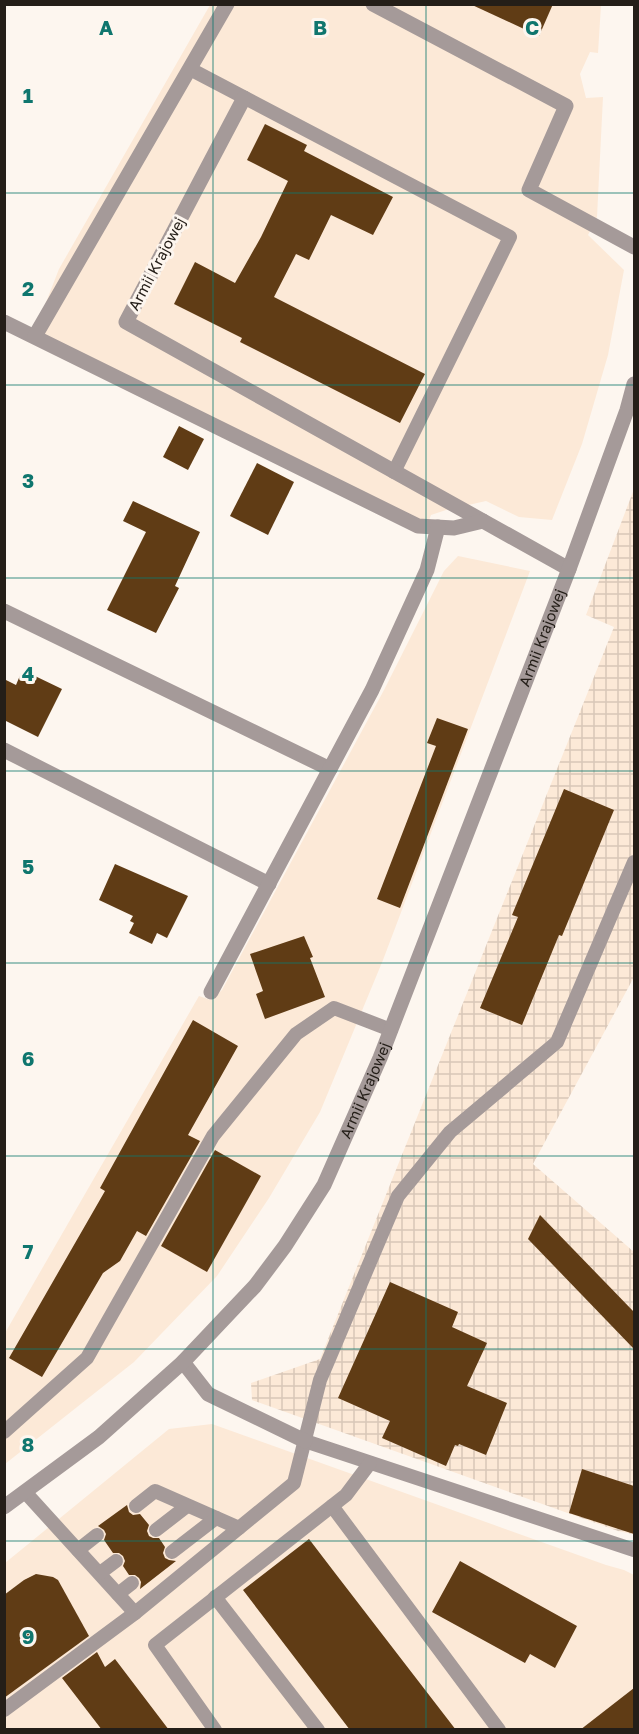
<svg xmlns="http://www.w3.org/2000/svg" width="639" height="1734" font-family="'Golos Text',sans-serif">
  <defs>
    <pattern id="industrial-grid" width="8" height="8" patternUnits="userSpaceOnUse" patternTransform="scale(1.5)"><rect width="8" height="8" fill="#fce9d7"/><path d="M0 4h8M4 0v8" fill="none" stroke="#d8c7b8"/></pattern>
  </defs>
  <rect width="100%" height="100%" fill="#fdf6ef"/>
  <g fill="#fce9d7">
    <path d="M210,5H601L598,53L590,52L580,74L586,98L603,97L597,217L588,235L624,270L608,355L582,444L552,520L519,517L486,501L446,510L431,515L425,531L34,333L59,269Z"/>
    <path d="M458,556L530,571L383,960L320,1112L269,1198L217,1276L134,1362L5,1464V1333L199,996L211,1000L222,990L384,690L444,571Z"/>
    <path d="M212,1424L606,1565L624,1570L634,1575V1729L5,1730V1563L169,1429Z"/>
  </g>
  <path fill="url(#industrial-grid)" d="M634,489V977L533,1164L634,1252V1534H632L618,1531L252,1400L251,1383L320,1359L614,627L586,615Z"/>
  <g fill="#603c15">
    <path d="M470,4H553L539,36Z"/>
    <path d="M265,124L307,145L304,151L393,197L373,235L331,215L309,260L296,254L274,297L425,374L400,423L240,342L242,338L174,304L195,262L235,283L261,237L288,181L247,160Z"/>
    <path d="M179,426L204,439L188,470L163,457Z"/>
    <path d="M257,463L294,482L268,535L230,516Z"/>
    <path d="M133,501L200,532L175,586L179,588L156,633L107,610L146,532L123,521Z"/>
    <path d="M21,673L33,679L35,676L62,689L38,737L4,720V679L16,685Z"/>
    <path d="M437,718L468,729L400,908L377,899L436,746L427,743Z"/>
    <path d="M564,789L614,810L562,936L559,935L522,1025L480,1008L518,917L512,915Z"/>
    <path d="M115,864L188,896L167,938L157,933L152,944L129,933L134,923L130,921L133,916L99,900Z"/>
    <path d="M304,936L313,957L310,958L325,997L265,1019L256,994L263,991L250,954Z"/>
    <path d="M193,1020L238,1046L188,1135L200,1141L146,1236L137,1231L120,1261L103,1273L42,1377L9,1358L105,1191L100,1188Z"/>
    <path d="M215,1150L261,1176L207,1272L161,1246Z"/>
    <path d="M540,1215L634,1312V1349L528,1239Z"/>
    <path d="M390,1282L458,1312L452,1327L487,1343L467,1386L507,1403L486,1455L459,1444L458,1446L455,1445L446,1466L382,1438L390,1421L338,1398Z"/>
    <path d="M582,1469L634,1486V1534L569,1513Z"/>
    <path d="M127,1505L129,1512L133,1515L140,1514L149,1525L147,1531L149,1536L153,1538H159L165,1547L163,1553L165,1558L169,1560L176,1561L140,1589L141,1582L139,1578L135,1575H129L123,1566L125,1561L123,1556L119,1553H113L104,1540L106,1534L104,1530L98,1526Z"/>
    <path d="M309,1539L335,1573L456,1730H350L243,1590Z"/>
    <path d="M460,1561L577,1626L555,1668L530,1654L525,1663L432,1612Z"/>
    <path d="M36,1574L53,1577L58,1580L89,1636L4,1698V1595L24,1580Z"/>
    <path d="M97,1652L105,1667L115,1659L169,1730H102L62,1678Z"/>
    <path d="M634,1688V1730H580Z"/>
  </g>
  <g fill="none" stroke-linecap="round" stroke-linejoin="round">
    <g stroke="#a59a99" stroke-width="14">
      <path d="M190,69L510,237L394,472"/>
      <path d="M4,1432L87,1358L213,1136L296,1034L334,1008L391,1030"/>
      <path d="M305,1441L634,1550"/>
      <path d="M25,1492L135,1613L294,1483L320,1380L398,1196L450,1132L557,1042L634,862"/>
      <path d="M136,1506L155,1491L239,1528"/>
      <path d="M332,1506L499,1730"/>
      <path d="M156,1530L187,1506"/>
      <path d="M78,1550L97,1535"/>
      <path d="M172,1552L216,1518"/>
      <path d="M100,1573L116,1561"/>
      <path d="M118,1594L132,1583"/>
      <path d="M215,1597L318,1730"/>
      <path d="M4,1710L135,1613"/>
      <path d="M215,1730L155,1645L346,1495L370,1463"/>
    </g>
    <g stroke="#a59a99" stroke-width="15">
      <path d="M373,4L566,106L529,190L634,247"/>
      <path d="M244,98L126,322L483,521"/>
      <path d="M4,322L418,526L454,528L483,521L569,569"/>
      <path d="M35,336L227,4"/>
      <path d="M4,611L330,769"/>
      <path d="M4,750L269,884"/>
      <path d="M211,992L372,690L427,570L438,527"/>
      <path d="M183,1362L208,1394L305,1441"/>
    </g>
    <path stroke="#a59a99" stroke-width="15" id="s1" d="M4,1507L99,1437L183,1362L255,1286L285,1246L324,1185L380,1058L569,569L627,410L634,384"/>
  </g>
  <path fill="none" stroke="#0f766e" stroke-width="1.5" stroke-opacity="0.55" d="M213,4V1730M426,4V1730M4,193H634M4,385H634M4,578H634M4,771H634M4,963H634M4,1156H634M4,1349H634M4,1541H634"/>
  <g text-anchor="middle" stroke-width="6" stroke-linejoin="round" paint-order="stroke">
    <g font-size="15" fill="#241e18" stroke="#fdf6ef">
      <text transform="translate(157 264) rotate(-62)" y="5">Armii Krajowej</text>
      <text dy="5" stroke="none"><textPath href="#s1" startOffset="1047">Armii Krajowej</textPath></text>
      <text dy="5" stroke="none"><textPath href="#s1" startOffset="561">Armii Krajowej</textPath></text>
    </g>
  </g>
  <g font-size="20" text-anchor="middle" font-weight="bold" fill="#0f766e" stroke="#fdf6ef" stroke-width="6" stroke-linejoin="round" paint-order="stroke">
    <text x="106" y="35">A</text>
    <text x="320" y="35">B</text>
    <text x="532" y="35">C</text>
    <text x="28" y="103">1</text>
    <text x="28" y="296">2</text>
    <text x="28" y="488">3</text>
    <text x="28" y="681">4</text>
    <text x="28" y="874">5</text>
    <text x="28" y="1066">6</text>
    <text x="28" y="1259">7</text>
    <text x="28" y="1452">8</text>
    <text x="28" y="1644">9</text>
  </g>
  <rect width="639" height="1734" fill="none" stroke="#241e18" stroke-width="12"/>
</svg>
